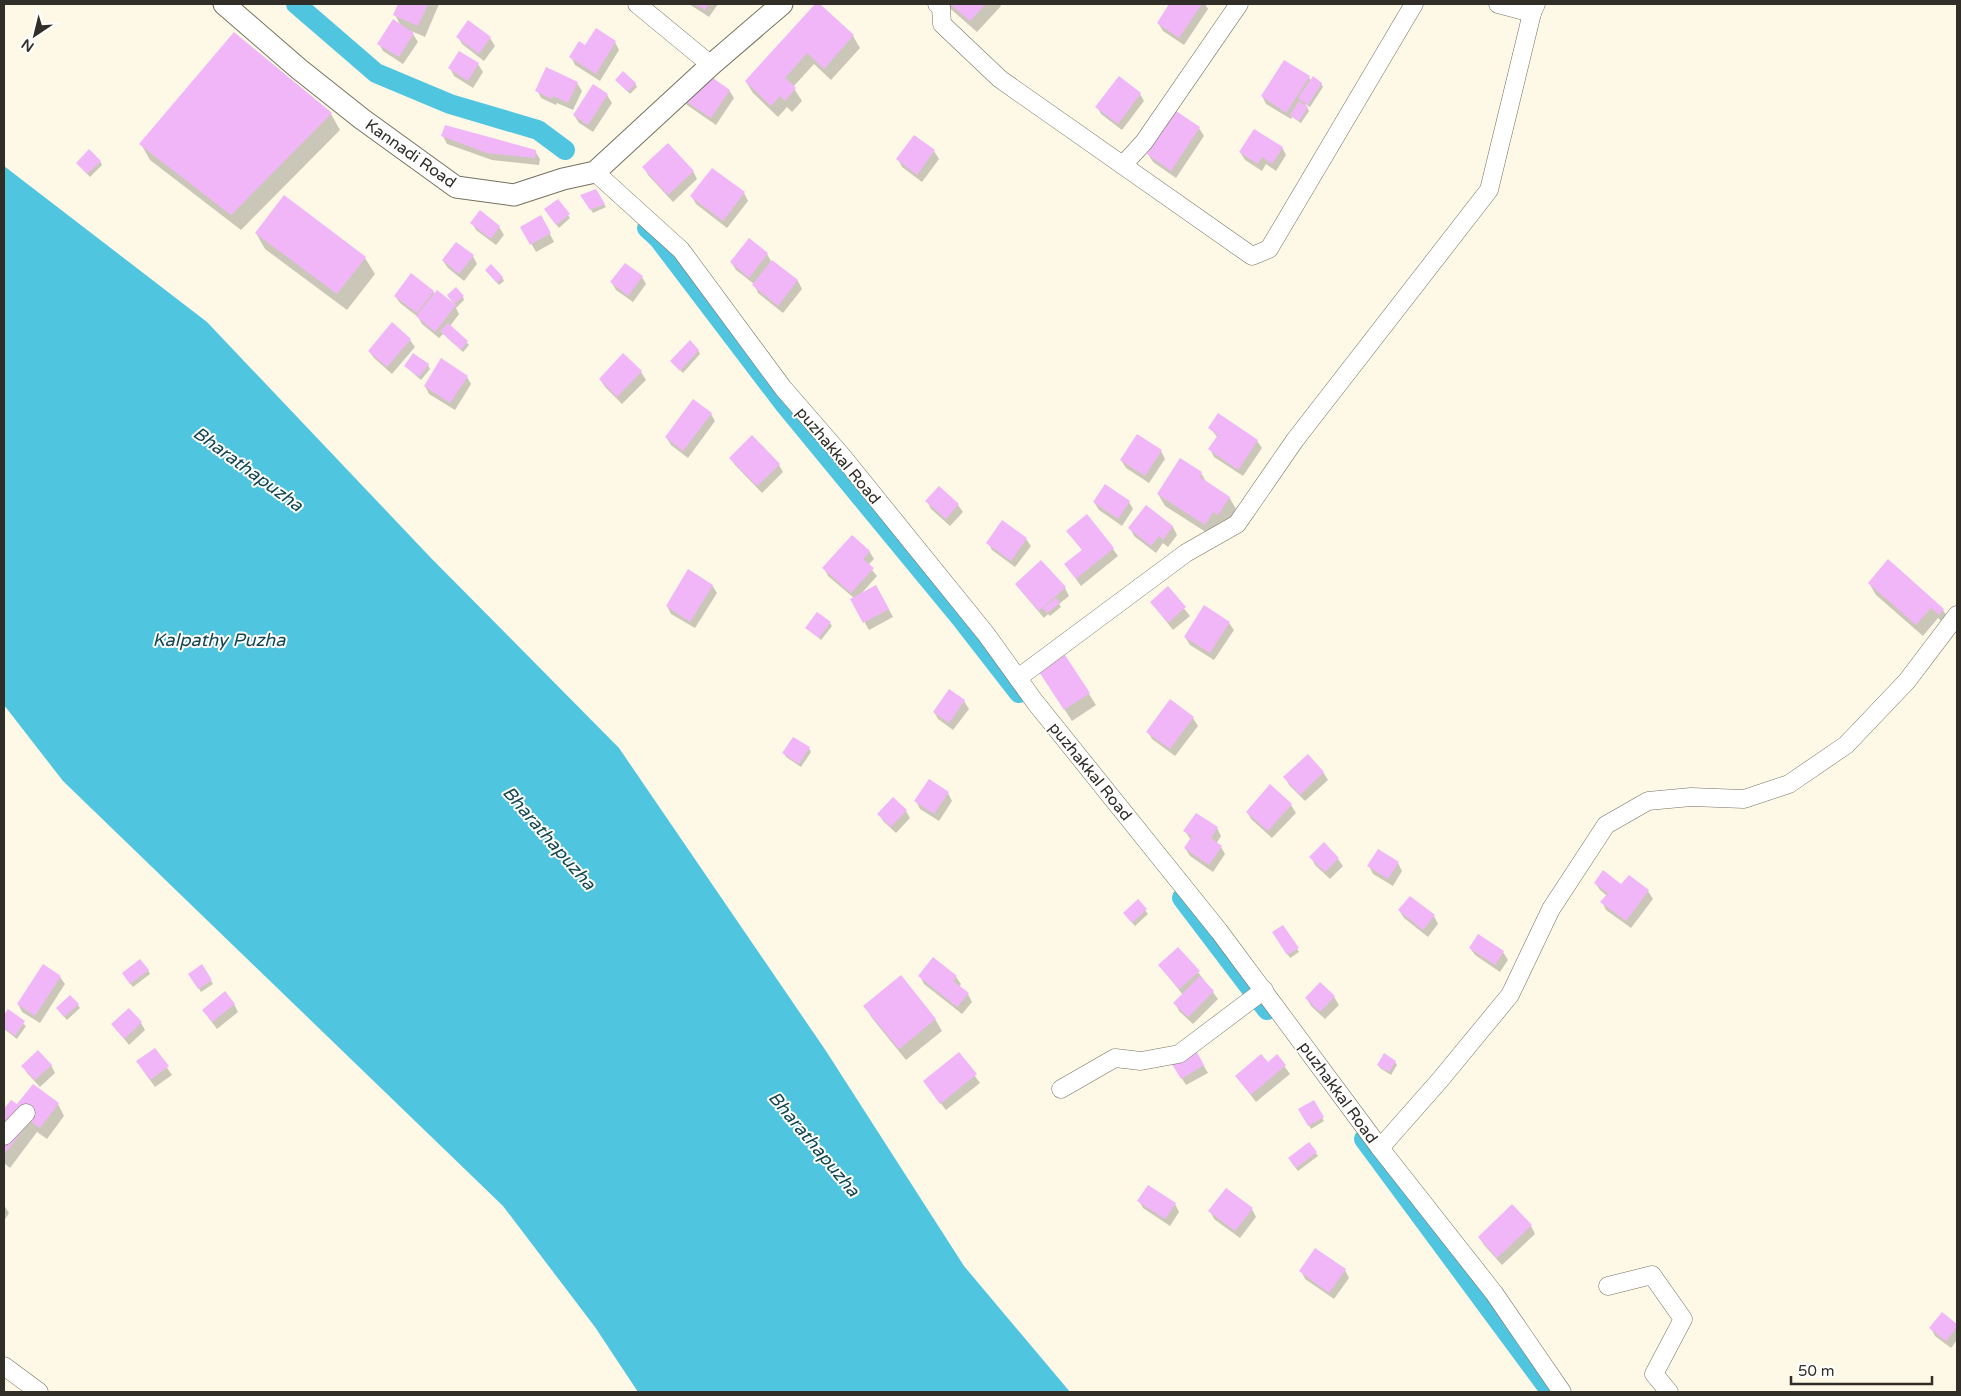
<svg xmlns="http://www.w3.org/2000/svg" width="1961" height="1396" font-family="'Varela Round',sans-serif">
  <rect width="100%" height="100%" fill="#fef9e7"/>
  <path fill="#50c5df" d="M4,166L207,322L431,558L619,748L826,1051L964,1266L1070,1392H638L595,1327L503,1206L63,781L4,705Z"/>
  <g fill="#0003">
    <path d="M399,4H439L425,37L411,31L418,42L403,64L383,51L379,44L401,26L395,15Z"/>
    <path d="M689,4H718L709,17Z"/>
    <path d="M818,4L853,36L860,48L831,80L814,64L793,87L802,101L792,112L787,107L778,117L753,93L746,82Z"/>
    <path d="M945,4H1000L1001,6L977,32Z"/>
    <path d="M1171,4H1205L1208,9L1184,45L1163,31L1158,23Z"/>
    <path d="M468,22L490,38L495,46L484,61L462,44L458,37Z"/>
    <path d="M235,34L331,114L340,130L241,230L150,160L141,144Z"/>
    <path d="M615,42L619,50L600,81L575,65L571,57L586,47Z"/>
    <path d="M460,52L478,64L483,72L473,88L454,76L450,68Z"/>
    <path d="M1309,77L1311,81L1321,83L1323,87L1310,107L1305,104L1309,111L1301,123L1292,117L1291,119L1266,104L1262,96Z"/>
    <path d="M616,80L635,83L637,87L630,94Z"/>
    <path d="M577,83L582,91L573,110L557,103L556,105L541,98L537,90Z"/>
    <path d="M593,86L607,95L612,103L593,132L579,123L574,115Z"/>
    <path d="M729,90L734,98L716,125L687,105L682,98Z"/>
    <path d="M1140,94L1144,101L1122,130L1101,114L1097,107Z"/>
    <path d="M1176,113L1199,128L1204,136L1176,178L1153,162L1148,154Z"/>
    <path d="M443,136L535,151L540,159L539,165L492,160L447,144Z"/>
    <path d="M915,136L934,151L939,159L922,182L902,167L898,159Z"/>
    <path d="M1282,147L1286,155L1276,171L1266,164L1262,171L1245,160L1240,152Z"/>
    <path d="M100,161L102,165L90,177L77,163Z"/>
    <path d="M644,167L693,171L697,179L673,202L648,175Z"/>
    <path d="M595,191L606,207L593,213L582,196Z"/>
    <path d="M744,193L748,201L727,228L696,204L692,197Z"/>
    <path d="M557,201L570,218L559,228L547,213Z"/>
    <path d="M480,212L499,227L504,235L496,245L476,230L472,223Z"/>
    <path d="M541,217L554,242L536,252L522,227Z"/>
    <path d="M256,233L365,258L375,274L347,310L265,249Z"/>
    <path d="M749,240L767,254L771,261L798,281L802,289L783,313L758,293L754,284L736,270L731,262Z"/>
    <path d="M473,256L477,264L464,281L448,268L443,261Z"/>
    <path d="M486,271L502,277L504,281L499,285Z"/>
    <path d="M642,277L646,284L633,302L616,290L612,283Z"/>
    <path d="M433,291L435,295L456,305L450,299L463,297L464,300L456,308L459,314L450,326L469,345L463,352L443,334L439,338L422,324L418,317L400,303L395,296Z"/>
    <path d="M410,340L415,347L392,374L374,358L369,351Z"/>
    <path d="M698,350L700,354L683,373L672,362Z"/>
    <path d="M623,355L641,372L646,380L622,404L605,387L600,379Z"/>
    <path d="M428,365L430,369L421,380L405,366Z"/>
    <path d="M467,377L471,384L455,410L429,394L425,386Z"/>
    <path d="M711,414L715,421L688,458L671,445L666,437Z"/>
    <path d="M1210,428L1257,441L1262,448L1243,476L1214,457L1210,449L1218,438Z"/>
    <path d="M1161,451L1165,459L1149,483L1126,468L1121,460Z"/>
    <path d="M730,458L779,465L783,472L762,493L735,465Z"/>
    <path d="M1201,473L1207,483L1229,497L1236,509L1225,526L1220,522L1212,536L1165,506L1158,494Z"/>
    <path d="M927,501L958,505L963,512L950,526L931,509Z"/>
    <path d="M1094,502H1129L1133,509L1122,526L1099,510Z"/>
    <path d="M1146,507L1173,527L1177,535L1168,547L1163,543L1156,553L1134,536L1130,528Z"/>
    <path d="M1068,531L1113,549L1118,556L1081,586L1066,565L1083,551Z"/>
    <path d="M1026,539L1031,546L1015,567L992,550L988,543Z"/>
    <path d="M869,551L874,559L868,565L877,576L861,594L876,586L893,617L869,630L852,600L854,598L828,576L824,568Z"/>
    <path d="M1869,583L1943,610L1950,621L1946,626L1938,618L1923,636L1876,595Z"/>
    <path d="M1016,584L1065,588L1069,596L1059,604L1061,607L1050,616L1048,614L1044,618L1021,591Z"/>
    <path d="M712,585L717,593L695,628L671,614L667,606Z"/>
    <path d="M1168,588L1190,616L1173,630L1151,602Z"/>
    <path d="M830,623L832,626L821,640L807,628Z"/>
    <path d="M1229,623L1234,630L1214,660L1190,645L1185,637Z"/>
    <path d="M1039,670L1089,694L1096,705L1072,721Z"/>
    <path d="M950,690L964,701L969,709L953,730L938,719L934,712Z"/>
    <path d="M1193,718L1198,726L1175,756L1152,739L1148,732Z"/>
    <path d="M809,748L811,752L801,767L786,757L784,753Z"/>
    <path d="M1323,772L1328,780L1305,801L1289,785L1285,777Z"/>
    <path d="M948,793L952,801L939,821L920,809L916,801Z"/>
    <path d="M1291,805L1296,813L1272,838L1251,819L1247,812Z"/>
    <path d="M906,811L910,818L896,833L883,821L879,814Z"/>
    <path d="M1217,828L1221,836L1216,844L1221,847L1225,854L1213,872L1190,856L1185,848L1191,840L1185,831Z"/>
    <path d="M1311,857L1338,859L1343,866L1330,879L1315,865Z"/>
    <path d="M1398,863L1402,871L1393,886L1373,874L1369,866Z"/>
    <path d="M1629,877L1648,891L1653,899L1631,928L1606,910L1602,902L1607,896L1600,890L1595,883L1622,886Z"/>
    <path d="M1138,901L1148,914L1135,926L1126,916Z"/>
    <path d="M1399,910L1434,916L1438,924L1428,937L1404,918Z"/>
    <path d="M1283,927L1299,952L1290,958L1274,933Z"/>
    <path d="M1479,935L1503,952L1508,960L1500,972L1475,955L1470,948Z"/>
    <path d="M1159,965L1198,972L1218,999L1193,1024L1179,1011L1175,1003L1183,995Z"/>
    <path d="M201,966L213,984L201,992L190,974Z"/>
    <path d="M148,970L150,974L133,987L125,977Z"/>
    <path d="M920,976L956,977L961,984L959,987L968,994L972,1002L962,1014L924,984Z"/>
    <path d="M60,977L65,984L40,1023L22,1012L18,1004Z"/>
    <path d="M1320,984L1334,997L1339,1005L1325,1019L1311,1006L1307,999Z"/>
    <path d="M234,1004L238,1012L217,1029L208,1017Z"/>
    <path d="M78,1005L80,1008L67,1020L59,1011Z"/>
    <path d="M865,1006L935,1019L942,1031L906,1060L872,1018Z"/>
    <path d="M8,1010L26,1026L17,1039L4,1029V1017Z"/>
    <path d="M141,1023L145,1030L129,1045L113,1025Z"/>
    <path d="M1194,1049L1208,1073L1186,1085L1172,1062Z"/>
    <path d="M155,1050L172,1075L155,1087L142,1069Z"/>
    <path d="M959,1054L980,1083L946,1110L924,1082Z"/>
    <path d="M1277,1056L1290,1074L1256,1102L1236,1076L1267,1064Z"/>
    <path d="M1395,1062L1397,1065L1391,1075L1380,1068L1378,1065Z"/>
    <path d="M51,1065L55,1073L40,1087L27,1073L23,1066Z"/>
    <path d="M11,1102L17,1106L58,1104L64,1116L47,1139L37,1132L10,1168L4,1163V1112Z"/>
    <path d="M1313,1102L1324,1121L1311,1129L1300,1110Z"/>
    <path d="M1316,1153L1318,1156L1298,1171L1291,1162Z"/>
    <path d="M1139,1201L1175,1204L1179,1212L1170,1226L1143,1208Z"/>
    <path d="M4,1205L9,1213L4,1221Z"/>
    <path d="M1512,1206L1531,1226L1535,1234L1502,1265L1484,1245L1479,1237Z"/>
    <path d="M1252,1209L1256,1217L1240,1238L1214,1219L1210,1211Z"/>
    <path d="M1345,1270L1349,1278L1334,1299L1305,1279L1301,1271Z"/>
    <path d="M1942,1314L1957,1326V1340L1951,1348L1935,1336L1931,1328Z"/>
  </g>
  <g fill="none" stroke-linecap="round" stroke-linejoin="round">
    <g stroke="#50c5df" stroke-width="20">
      <path d="M296,4L376,73L450,104L538,130L565,150"/>
      <path d="M647,228L658,238L785,405L963,621L1019,693"/>
      <path d="M1182,898L1267,1010"/>
      <path d="M1364,1139L1551,1392"/>
    </g>
  </g>
  <g fill="#f1b6f8">
    <path d="M398,4H428L418,26L393,15Z"/>
    <path d="M695,4H709L705,10Z"/>
    <path d="M815,4H820L854,35L824,69L807,53L785,78L796,88L785,101L780,96L771,106L745,81Z"/>
    <path d="M950,4H986L970,21Z"/>
    <path d="M1169,4H1202L1179,38L1157,23Z"/>
    <path d="M393,19L414,33L399,57L377,44Z"/>
    <path d="M468,20L491,37L479,54L456,37Z"/>
    <path d="M596,28L616,41L596,74L569,57L579,41L585,45Z"/>
    <path d="M234,32L332,113L231,215L139,144Z"/>
    <path d="M459,51L479,63L468,81L448,68Z"/>
    <path d="M1284,60L1310,76L1286,113L1261,96Z"/>
    <path d="M546,67L578,82L568,103L553,96L552,99L535,91Z"/>
    <path d="M700,69L730,90L711,118L681,98Z"/>
    <path d="M623,71L636,83L628,92L615,80Z"/>
    <path d="M1119,76L1141,93L1118,124L1095,107Z"/>
    <path d="M1313,76L1322,83L1308,105L1298,98Z"/>
    <path d="M593,84L608,94L588,125L573,115Z"/>
    <path d="M1299,101L1308,107L1299,121L1290,115Z"/>
    <path d="M1176,111L1200,127L1171,171L1147,154Z"/>
    <path d="M445,125L536,150L535,158L487,153L441,136Z"/>
    <path d="M1254,129L1283,147L1272,164L1262,157L1258,164L1239,152Z"/>
    <path d="M914,135L935,150L917,175L896,159Z"/>
    <path d="M668,143L694,171L668,195L642,167Z"/>
    <path d="M89,149L101,161L87,174L76,163Z"/>
    <path d="M712,168L745,192L723,221L690,196Z"/>
    <path d="M596,189L605,204L590,210L580,195Z"/>
    <path d="M284,195L366,257L337,294L255,233Z"/>
    <path d="M558,199L570,214L556,225L544,209Z"/>
    <path d="M480,210L500,226L491,239L470,223Z"/>
    <path d="M541,215L551,233L530,245L520,227Z"/>
    <path d="M749,238L768,253L749,278L730,262Z"/>
    <path d="M456,242L474,255L459,274L442,260Z"/>
    <path d="M772,260L798,280L778,306L752,285Z"/>
    <path d="M625,263L643,276L628,296L610,282Z"/>
    <path d="M491,264L503,277L497,283L485,270Z"/>
    <path d="M411,273L434,291L417,313L394,296Z"/>
    <path d="M456,287L464,296L454,304L447,295Z"/>
    <path d="M437,290L456,305L435,332L416,316Z"/>
    <path d="M392,322L411,339L387,367L368,351Z"/>
    <path d="M448,323L468,341L461,350L440,331Z"/>
    <path d="M690,340L699,350L680,371L670,361Z"/>
    <path d="M413,353L429,364L419,377L404,366Z"/>
    <path d="M623,353L642,371L617,397L599,379Z"/>
    <path d="M441,358L468,376L450,403L424,386Z"/>
    <path d="M693,399L712,413L683,451L665,437Z"/>
    <path d="M1218,413L1258,440L1238,470L1208,449L1218,435L1208,428Z"/>
    <path d="M1137,434L1162,450L1145,476L1120,460Z"/>
    <path d="M752,435L780,464L757,486L729,458Z"/>
    <path d="M1180,458L1202,472L1200,477L1230,497L1218,515L1213,512L1205,525L1157,494Z"/>
    <path d="M1105,484L1130,501L1118,519L1093,502Z"/>
    <path d="M939,486L959,504L946,519L925,501Z"/>
    <path d="M1146,505L1173,526L1163,540L1159,536L1151,546L1128,528Z"/>
    <path d="M1087,514L1114,548L1076,579L1064,564L1082,550L1066,531Z"/>
    <path d="M1002,520L1027,538L1011,561L986,543Z"/>
    <path d="M852,535L870,551L863,559L874,568L851,593L822,568Z"/>
    <path d="M1888,559L1944,609L1939,615L1931,608L1916,625L1868,583Z"/>
    <path d="M1041,560L1066,587L1039,611L1015,584Z"/>
    <path d="M688,569L713,585L690,622L666,606Z"/>
    <path d="M876,585L889,609L863,623L850,599Z"/>
    <path d="M1168,586L1186,607L1168,623L1150,602Z"/>
    <path d="M1056,598L1060,603L1047,613L1043,608Z"/>
    <path d="M1204,605L1230,622L1210,653L1184,637Z"/>
    <path d="M817,612L831,622L819,638L805,628Z"/>
    <path d="M1061,649L1090,693L1064,710L1030,658Z"/>
    <path d="M949,689L965,700L949,723L933,712Z"/>
    <path d="M1170,699L1194,717L1170,749L1146,732Z"/>
    <path d="M793,737L810,747L799,764L782,753Z"/>
    <path d="M1308,754L1324,772L1300,795L1283,777Z"/>
    <path d="M929,779L949,792L934,814L914,801Z"/>
    <path d="M1270,784L1292,804L1268,831L1246,812Z"/>
    <path d="M893,797L907,810L891,827L877,814Z"/>
    <path d="M1196,813L1218,827L1211,838L1222,846L1209,865L1184,848L1192,836L1183,831Z"/>
    <path d="M1324,842L1339,858L1325,872L1309,857Z"/>
    <path d="M1378,849L1399,862L1388,879L1367,866Z"/>
    <path d="M1603,870L1621,884L1629,875L1649,890L1626,921L1600,902L1608,893L1594,883Z"/>
    <path d="M1410,896L1435,915L1423,930L1398,910Z"/>
    <path d="M1138,899L1147,909L1132,923L1123,913Z"/>
    <path d="M1283,925L1299,948L1287,955L1272,932Z"/>
    <path d="M1478,934L1504,951L1495,965L1469,948Z"/>
    <path d="M1178,947L1200,971L1179,989L1158,965Z"/>
    <path d="M933,957L957,976L953,981L969,993L957,1007L918,976Z"/>
    <path d="M140,959L149,970L130,984L122,973Z"/>
    <path d="M43,964L61,976L35,1016L17,1004Z"/>
    <path d="M202,964L212,980L198,989L188,974Z"/>
    <path d="M901,975L936,1019L899,1049L863,1006Z"/>
    <path d="M1200,976L1214,991L1188,1017L1173,1003Z"/>
    <path d="M1320,982L1335,996L1320,1012L1305,998Z"/>
    <path d="M225,991L235,1004L212,1022L202,1010Z"/>
    <path d="M70,995L79,1004L64,1017L56,1008Z"/>
    <path d="M129,1008L142,1022L124,1039L111,1024Z"/>
    <path d="M8,1009L25,1021L15,1036L4,1028V1015Z"/>
    <path d="M1194,1047L1204,1065L1181,1079L1170,1061Z"/>
    <path d="M155,1048L169,1066L150,1080L136,1061Z"/>
    <path d="M38,1050L52,1065L35,1080L21,1066Z"/>
    <path d="M959,1052L977,1074L940,1104L923,1081Z"/>
    <path d="M1384,1053L1396,1061L1389,1072L1377,1065Z"/>
    <path d="M1261,1054L1268,1062L1277,1054L1286,1065L1251,1095L1235,1076Z"/>
    <path d="M33,1084L59,1103L40,1128L30,1121L4,1155V1109L11,1100L17,1104Z"/>
    <path d="M1314,1100L1324,1117L1308,1126L1298,1109Z"/>
    <path d="M1309,1142L1317,1152L1296,1168L1288,1158Z"/>
    <path d="M1148,1185L1176,1203L1165,1219L1137,1201Z"/>
    <path d="M1226,1188L1253,1208L1235,1231L1208,1211Z"/>
    <path d="M1512,1204L1532,1225L1497,1258L1478,1237Z"/>
    <path d="M1315,1248L1346,1269L1329,1293L1299,1271Z"/>
    <path d="M1942,1312L1957,1324V1327L1946,1341L1929,1328Z"/>
  </g>
  <g fill="none" stroke-linecap="round" stroke-linejoin="round">
    <defs>
      <g id="minor">
        <path d="M637,4L711,65"/>
        <path d="M937,4L941,7L942,24L1000,79L1252,256L1269,249L1414,4"/>
        <path d="M1498,4L1532,13L1536,4"/>
        <path d="M1123,165L1144,142L1239,4"/>
        <path d="M595,172L681,250L783,388L842,456L986,634L1035,702L1219,931L1380,1148L1494,1293L1562,1392"/>
        <path d="M1018,678L1186,553L1237,524L1295,440L1489,190L1532,13"/>
        <path d="M1061,1089L1115,1058L1141,1061L1179,1054L1264,990"/>
        <path d="M4,1136L26,1113"/>
        <path d="M1380,1148L1440,1080L1510,995L1551,909L1606,825L1648,801L1691,797L1744,799L1789,784L1846,745L1907,681L1957,615"/>
        <path d="M1608,1286L1652,1275L1683,1319L1654,1374L1669,1392"/>
        <path d="M4,1366L39,1392"/>
      </g>
      <path id="tertiary" d="M224,4L299,69L362,119L456,187L514,195L563,179L595,172L711,65L782,4"/>
    </defs>
    <use href="#minor" stroke="#757161" stroke-width="19"/>
    <use href="#tertiary" stroke="#757161" stroke-width="23"/>
    <use href="#minor" stroke="#fff" stroke-width="18"/>
    <use href="#tertiary" stroke="#fff" stroke-width="21"/>
  </g>
  <g text-anchor="middle" stroke-width="4" stroke-linejoin="round" paint-order="stroke">
    <g font-size="16" fill="#302e27" stroke="#fff">
      <text transform="translate(411 153) rotate(35)" y="6">Kannadi Road</text>
      <text transform="translate(839 455) rotate(50)" y="6">puzhakkal Road</text>
      <text transform="translate(1091 771) rotate(51)" y="6">puzhakkal Road</text>
      <text transform="translate(1339 1092) rotate(54)" y="6">puzhakkal Road</text>
    </g>
    <g font-size="18" font-style="italic" fill="#134651" stroke="#fff">
      <text transform="translate(248 469) rotate(36)" y="6">Bharathapuzha</text>
      <text x="219" y="646">Kalpathy Puzha</text>
      <text transform="translate(549 838) rotate(49)" y="6">Bharathapuzha</text>
      <text transform="translate(814 1144) rotate(50)" y="6">Bharathapuzha</text>
    </g>
  </g>
  <rect width="1961" height="1396" fill="none" stroke="#302e27" stroke-width="10"/>
  <g transform="translate(35 35) rotate(215)" stroke="#ffffff" stroke-width="4" paint-order="stroke">
  <path d="M0-4L9 19L0 12L-9 19Z" fill="#302e27"/>
  <text y="-8" font-size="14" font-weight="bold" text-anchor="middle" fill="#302e27">N</text>
  </g>
  <path d="M1791 1376v8h141v-8" fill="none" stroke="#302e27" stroke-width="2.5"/>
  <text x="1798" y="1376" font-size="15" fill="#302e27" stroke="#ffffff" stroke-width="4" paint-order="stroke">50 m</text>
</svg>
